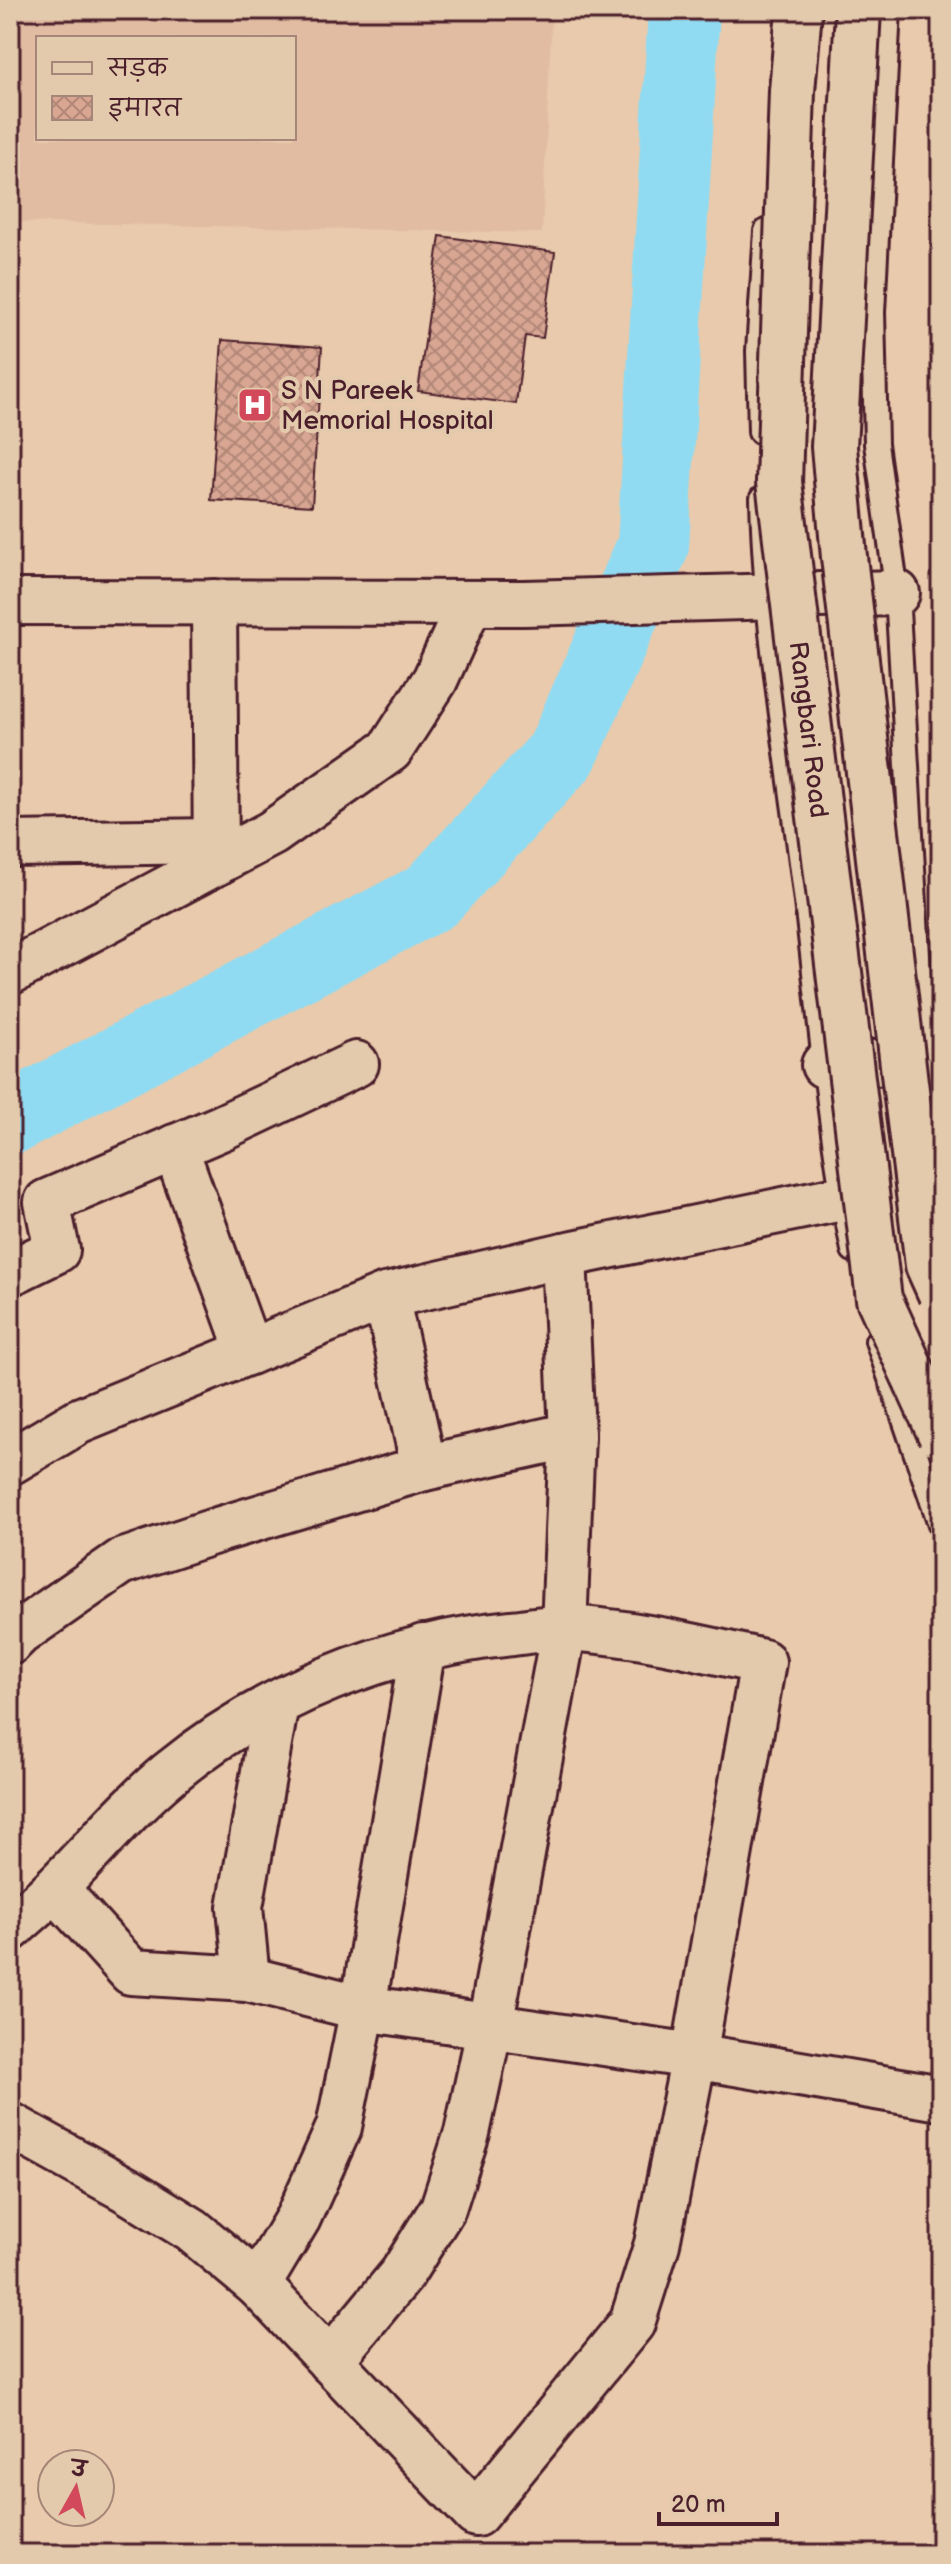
<svg xmlns="http://www.w3.org/2000/svg" width="951" height="2564" font-family="'Balsamiq Sans','Playpen Sans Deva',sans-serif">
  <defs>
    <pattern id="building-cross-hatch" width="8" height="8" patternUnits="userSpaceOnUse" patternTransform="scale(2)"><rect width="8" height="8" fill="#d8a692"/><path d="M0 0l8 8M0 8l8-8" fill="none" stroke="#b18777"/></pattern>
  </defs>
  <rect width="100%" height="100%" fill="#e9caac"/>
  <filter id="ink" filterUnits="userSpaceOnUse"><feTurbulence type="fractalNoise" baseFrequency=".0125" numOctaves="2"/><feDisplacementMap in="SourceGraphic" scale="16" xChannelSelector="R" yChannelSelector="G"/><feConvolveMatrix kernelMatrix="1 2 1 2 8 2 1 2 1" color-interpolation-filters="sRGB"/></filter>
  <g filter="url(#ink)">
    <path fill="#e1bca2" fill-rule="evenodd" d="M10,10H552L542,233L10,222ZM38,38H294V138H38Z"/>
    <g fill="none" stroke-linecap="round" stroke-linejoin="round">
      <path stroke="#91dbf2" stroke-width="72" d="M10,1119L432,896L562,754L653,546L684,10"/>
    </g>
    <g fill="url(#building-cross-hatch)" stroke="#4a1f2b" stroke-width="2">
      <path d="M440,236L555,252L543,338L525,336L516,404L418,391Z"/>
      <path d="M222,340L322,347L312,506L211,500Z"/>
    </g>
    <g fill="none" stroke-linecap="round" stroke-linejoin="round">
      <defs>
        <g id="service">
          <path d="M889,10L873,312L876,444L897,593L924,1058L941,1151"/>
          <path d="M760,432L758,351L766,231"/>
          <path d="M762,498C765,634 790,768 806,902C820,1018 829,1135 853,1250"/>
          <path d="M877,1341L941,1527"/>
        </g>
        <g id="minor">
          <path d="M10,602L524,603L897,593"/>
          <path d="M214,602L216,863"/>
          <path d="M10,844L216,841"/>
          <path d="M10,972L272,833L390,750L435,680L470,603"/>
          <path d="M824,1065L896,1062L941,1056"/>
          <path d="M175,1147L249,1352"/>
          <path d="M10,1273L57,1250L47,1202L223,1127L356,1064"/>
          <path d="M386,1296L424,1468"/>
          <path d="M10,1462L79,1421L386,1296L564,1255L842,1198"/>
          <path d="M10,1642L19,1633L121,1562L221,1529L424,1468L572,1435"/>
          <path d="M55,1888L131,1972L247,1979L363,2008L694,2056L941,2098"/>
          <path d="M10,1929C25,1915 41,1902 55,1888C93,1850 128,1808 170,1773C266,1694 390,1645 512,1633C530,1631 549,1627 566,1628C633,1632 698,1647 763,1662L694,2056L657,2244L632,2323L476,2514L258,2285L192,2230L127,2190L10,2125"/>
          <path d="M247,1979L240,1907L276,1704"/>
          <path d="M258,2285L298,2218L339,2127L363,2008L423,1647"/>
          <path d="M330,2361L402,2274L443,2208L467,2133L490,2026L564,1628L572,1435L564,1255"/>
        </g>
      </defs>
      <use href="#service" stroke="#4a1f2b" stroke-width="28"/>
      <use href="#minor" stroke="#4a1f2b" stroke-width="50"/>
      <use href="#service" stroke="#e4caac" stroke-width="22"/>
      <use href="#minor" stroke="#e4caac" stroke-width="44"/>
      <defs>
        <g id="tertiary-bridge">
          <path id="s1" d="M799,10L792,91L779,482L879,1299L941,1435"/>
          <path d="M858,10L834,447L844,557L905,1082L928,1265L941,1294"/>
        </g>
      </defs>
      <use href="#tertiary-bridge" stroke="#4a1f2b" stroke-width="50" stroke-linecap="butt"/>
      <use href="#tertiary-bridge" stroke="#e4caac" stroke-width="44"/>
    </g>
  </g>
  <defs>
    <symbol id="hospital-square" viewBox="-11 -11 22 22"><rect x="-9" y="-9" width="18" height="18" rx="4" fill="#d1495b" stroke="#e4caac"/><path d="M-5-5h3v3.5h4V-5h3V5h-3V1.5h-4V5h-3Z" fill="#fff"/></symbol>
  </defs>
  <g fill-rule="evenodd">
    <use href="#hospital-square" x="235" y="385" width="40" height="40"/>
  </g>
  <g text-anchor="middle" stroke-width="8" stroke-linejoin="round" paint-order="stroke">
    <g font-size="26" fill="#4a1f2b" stroke="#e4caac" text-anchor="start">
      <text x="281" y="399">S N Pareek<tspan x="281" dy="30">Memorial Hospital</tspan></text>
    </g>
    <g font-size="26" fill="#4a1f2b" stroke="#e4caac">
      <text dy="9" stroke="none"><textPath href="#s1" startOffset="722">Rangbari Road</textPath></text>
    </g>
  </g>
  <rect width="951" height="2564" fill="none" stroke="#e4caac" stroke-width="40"/>
  <rect x="20" y="20" width="911" height="2524" fill="none" stroke="#4a1f2b" stroke-width="3" filter="url(#ink)"/>
  <rect x="36" y="36" width="260" height="104" fill="#e4caac" stroke="#a68678" stroke-width="2"/>
  <rect x="52" y="62" width="40" height="12" fill="#e4caac" stroke="#a68678" stroke-width="2"/>
  <text x="108" y="76" font-size="24" fill="#4a1f2b">सड़क</text>
  <rect x="52" y="96" width="40" height="24" fill="url(#building-cross-hatch)" stroke="#a68678" stroke-width="2"/>
  <text x="108" y="116" font-size="24" fill="#4a1f2b">इमारत</text>
  <g transform="translate(76 2488) rotate(8)"><circle r="38" fill="#e4caac" stroke="#a68678" stroke-width="2"/>
  <path d="M0-6L14 30L0 20L-14 30Z" fill="#d1495b"/>
  <text y="-12" font-size="22" font-weight="bold" text-anchor="middle" fill="#4a1f2b">उ</text>
  </g>
  <path d="M659 2512v12h118v-12" fill="none" stroke="#4a1f2b" stroke-width="4"/>
  <text x="671" y="2512" font-size="24" fill="#4a1f2b" stroke="#e4caac" stroke-width="6" paint-order="stroke">20 m</text>
</svg>
